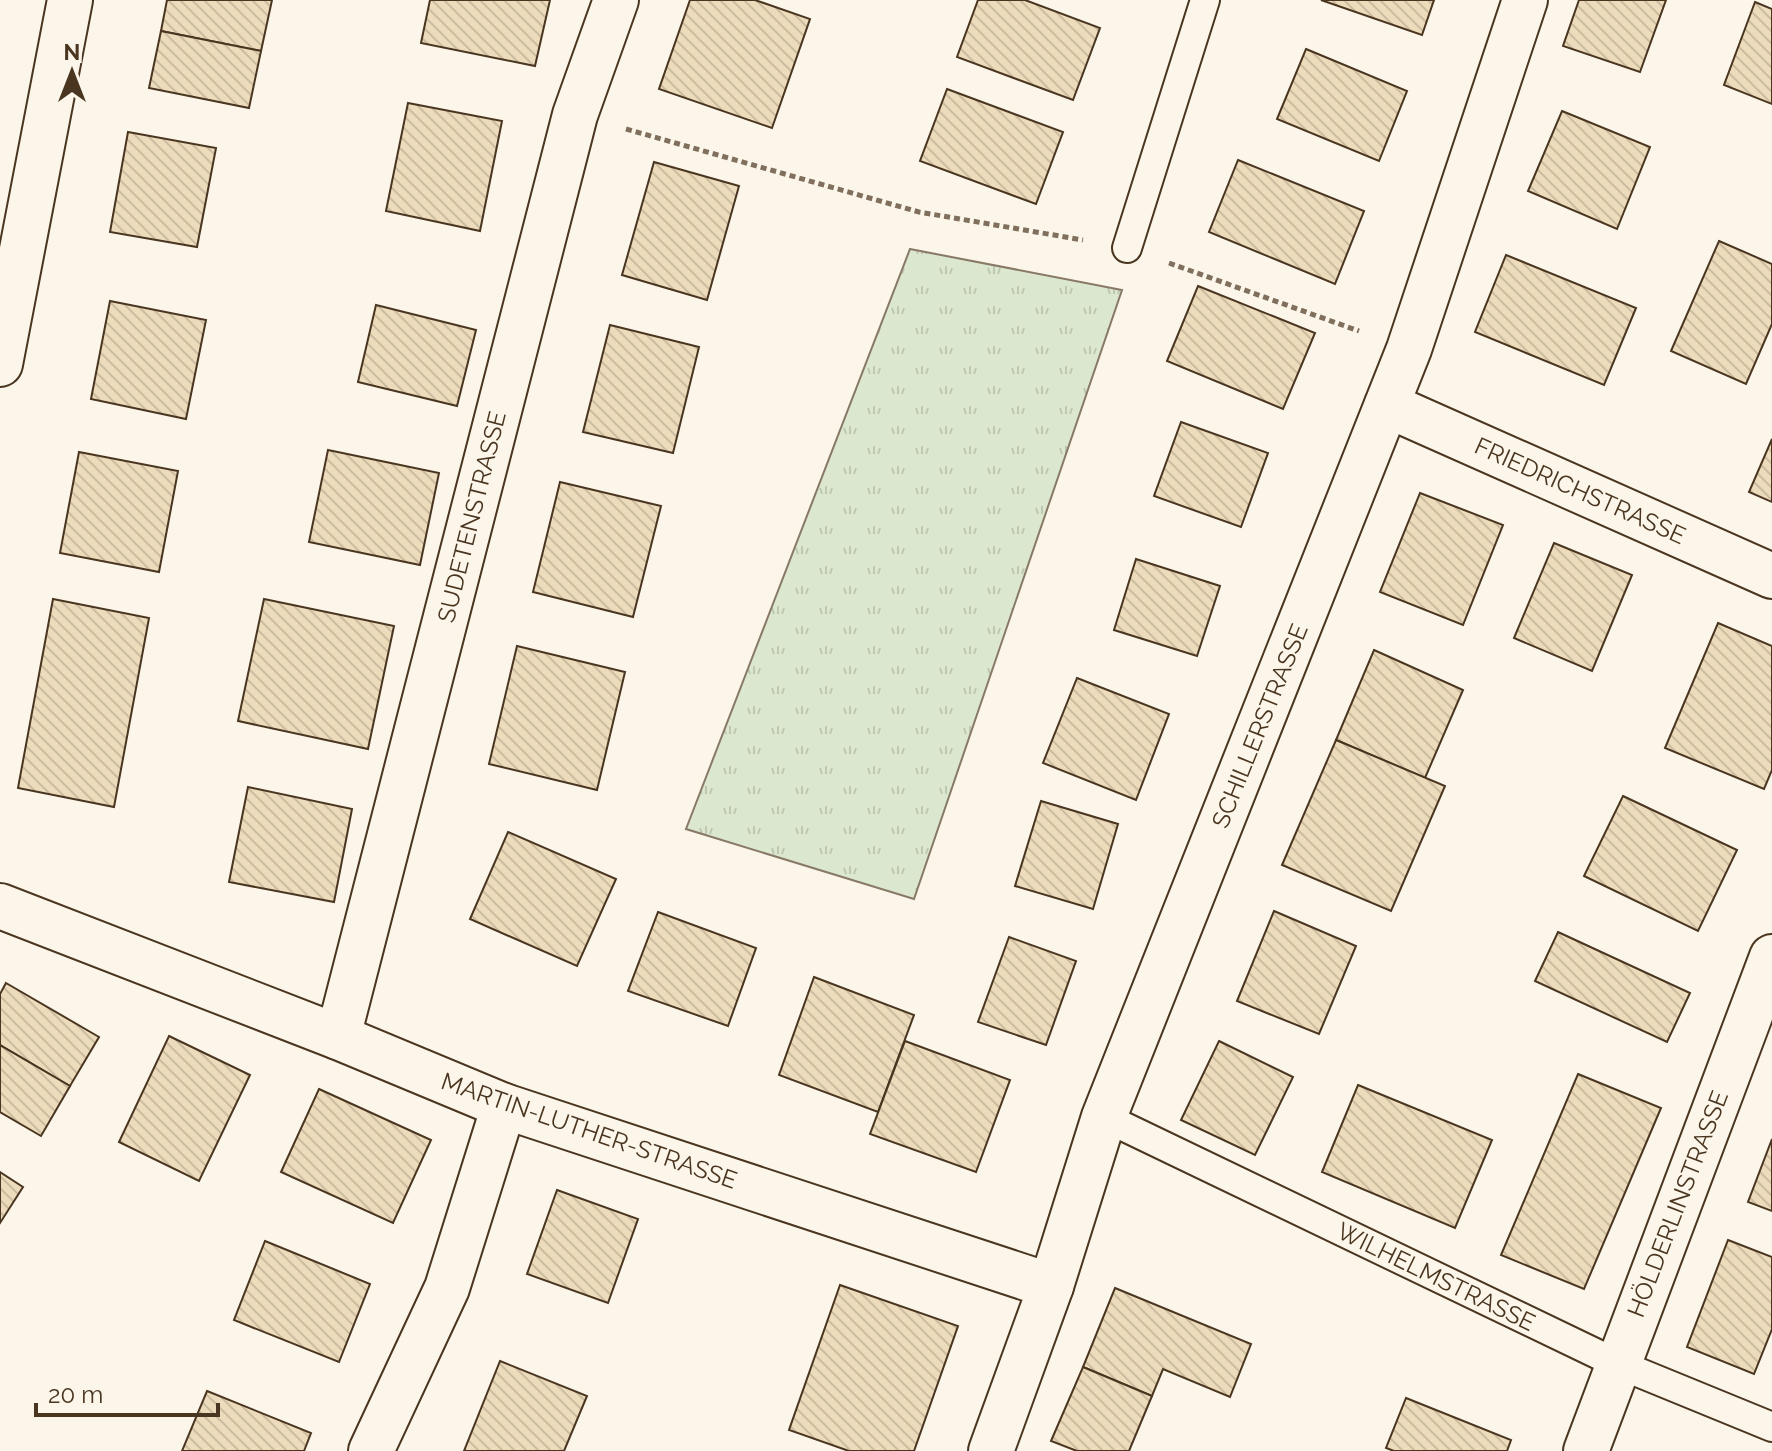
<svg xmlns="http://www.w3.org/2000/svg" width="1772" height="1451" font-family="Raleway,sans-serif">
  <defs>
    <pattern id="park-tufts" width="24" height="20" patternUnits="userSpaceOnUse" patternTransform="scale(2)"><rect width="24" height="20" fill="#dce7d0"/><path d="M3 7l-1-3M5 7V3M7 7l1-3M15 17l-1-3M17 17v-4M19 17l1-3" fill="none" stroke="#bec7b2"/></pattern>
    <pattern id="building-back-hatch" width="6" height="6" patternUnits="userSpaceOnUse" patternTransform="scale(2)"><rect width="6" height="6" fill="#ecdcbc"/><path d="M-1 5l2 2M0 0l6 6M5-1l2 2" fill="none" stroke="#ccbda1"/></pattern>
  </defs>
  <rect width="100%" height="100%" fill="#fbf6e9"/>
  <path fill="url(#park-tufts)" stroke="#887966" stroke-width="2" d="M910,249L1122,290L914,899L686,829Z"/>
  <g fill="url(#building-back-hatch)" stroke="#4a3520" stroke-width="2">
    <path d="M167,0H272L261,51L161,31Z"/>
    <path d="M430,0H550L535,66L421,43Z"/>
    <path d="M690,0H755L810,19L772,128L659,89Z"/>
    <path d="M978,0H1025L1100,28L1073,100L957,57Z"/>
    <path d="M1321,0H1434L1422,35Z"/>
    <path d="M1579,0H1666L1640,72L1563,46Z"/>
    <path d="M1755,2L1772,9V104L1724,85Z"/>
    <path d="M161,31L261,51L249,108L149,88Z"/>
    <path d="M1306,49L1407,91L1379,161L1277,119Z"/>
    <path d="M947,89L1063,132L1036,204L920,161Z"/>
    <path d="M408,103L502,121L480,231L386,211Z"/>
    <path d="M1562,111L1650,147L1617,229L1528,191Z"/>
    <path d="M128,132L216,148L197,247L110,232Z"/>
    <path d="M1238,160L1364,211L1335,284L1209,232Z"/>
    <path d="M654,162L739,186L707,300L622,275Z"/>
    <path d="M1719,241L1772,264V324L1746,384L1671,351Z"/>
    <path d="M1506,255L1636,308L1604,385L1475,332Z"/>
    <path d="M1198,286L1315,333L1283,409L1167,361Z"/>
    <path d="M110,301L206,320L186,419L91,399Z"/>
    <path d="M376,305L476,330L457,406L358,382Z"/>
    <path d="M610,325L699,347L673,453L583,432Z"/>
    <path d="M1181,422L1268,453L1241,527L1154,496Z"/>
    <path d="M1772,439V502L1749,492Z"/>
    <path d="M328,450L439,473L420,565L309,542Z"/>
    <path d="M79,452L178,471L159,572L60,553Z"/>
    <path d="M560,482L661,506L633,617L533,592Z"/>
    <path d="M1420,493L1503,525L1463,625L1380,592Z"/>
    <path d="M1554,543L1632,575L1592,671L1514,638Z"/>
    <path d="M1136,559L1220,586L1197,656L1114,630Z"/>
    <path d="M53,599L149,618L114,807L18,788Z"/>
    <path d="M264,599L394,626L368,749L238,721Z"/>
    <path d="M1718,623L1772,646V770L1764,789L1665,748Z"/>
    <path d="M517,646L625,672L597,790L489,764Z"/>
    <path d="M1374,650L1463,690L1425,778L1336,740Z"/>
    <path d="M1077,678L1169,714L1136,800L1043,763Z"/>
    <path d="M1336,740L1445,786L1391,911L1282,865Z"/>
    <path d="M248,787L352,809L334,902L229,882Z"/>
    <path d="M1623,796L1737,850L1698,931L1584,876Z"/>
    <path d="M1041,801L1118,824L1093,909L1015,886Z"/>
    <path d="M508,832L616,879L577,966L470,919Z"/>
    <path d="M1274,911L1356,946L1319,1034L1237,1001Z"/>
    <path d="M658,912L756,948L728,1026L628,991Z"/>
    <path d="M1558,932L1690,993L1667,1042L1535,981Z"/>
    <path d="M1009,937L1076,961L1046,1045L978,1022Z"/>
    <path d="M814,977L914,1015L878,1112L779,1075Z"/>
    <path d="M6,983L99,1037L70,1086L0,1045V994Z"/>
    <path d="M169,1036L250,1075L199,1181L119,1142Z"/>
    <path d="M905,1041L1010,1080L976,1172L870,1134Z"/>
    <path d="M1219,1041L1293,1077L1255,1155L1181,1120Z"/>
    <path d="M0,1045L70,1086L41,1136L0,1112Z"/>
    <path d="M1578,1074L1661,1108L1584,1289L1501,1255Z"/>
    <path d="M1358,1085L1492,1140L1455,1228L1322,1172Z"/>
    <path d="M319,1089L431,1140L393,1223L281,1172Z"/>
    <path d="M1772,1139V1211L1748,1202Z"/>
    <path d="M0,1172L23,1187L0,1223Z"/>
    <path d="M557,1190L638,1219L608,1303L527,1274Z"/>
    <path d="M1728,1240L1772,1257V1329L1754,1374L1687,1347Z"/>
    <path d="M265,1241L370,1284L339,1362L234,1320Z"/>
    <path d="M840,1285L958,1326L914,1451H849L789,1430Z"/>
    <path d="M1115,1288L1251,1344L1230,1397L1163,1369L1152,1396L1083,1367Z"/>
    <path d="M500,1361L587,1396L564,1451H464Z"/>
    <path d="M1083,1367L1152,1396L1129,1451H1077L1051,1441Z"/>
    <path d="M207,1391L311,1433L304,1451H182Z"/>
    <path d="M1406,1398L1511,1440L1507,1451H1394L1386,1448Z"/>
  </g>
  <g fill="none" stroke-linecap="round" stroke-linejoin="round">
    <defs>
      <g id="lane">
        <path d="M1127,248L1205,0"/>
        <path d="M1104,1117L1618,1364L1772,1427"/>
      </g>
      <g id="street">
        <path d="M0,364L70,0"/>
        <path d="M1387,405L1772,576"/>
        <path d="M0,906L338,1037L504,1106L1051,1286"/>
        <path d="M338,1037L575,115L616,0"/>
        <path d="M371,1451L447,1288L504,1106"/>
        <path d="M991,1451L1051,1286L1104,1117L1409,349L1525,0"/>
        <path d="M1586,1451L1772,957"/>
      </g>
    </defs>
    <use href="#lane" stroke="#4a3520" stroke-width="32"/>
    <use href="#street" stroke="#4a3520" stroke-width="48"/>
    <g stroke="#7f6f5c" stroke-width="5" stroke-dasharray="6 4" stroke-linecap="butt">
      <path d="M626,129L919,212L1083,240"/>
      <path d="M1169,263L1359,331"/>
    </g>
    <use href="#lane" stroke="#fbf6e9" stroke-width="28"/>
    <use href="#street" stroke="#fbf6e9" stroke-width="44"/>
  </g>
  <g text-anchor="middle" stroke-width="6" stroke-linejoin="round" paint-order="stroke">
    <g font-size="24" fill="#4a3520" stroke="#fbf6e9">
      <text transform="translate(1580 491) rotate(24)" y="8">FRIEDRICHSTRASSE</text>
      <text transform="translate(472 517) rotate(-76)" y="8">SUDETENSTRASSE</text>
      <text transform="translate(1260 726) rotate(-68)" y="8">SCHILLERSTRASSE</text>
      <text transform="translate(589 1131) rotate(19)" y="8">MARTIN-LUTHER-STRASSE</text>
      <text transform="translate(1678 1204) rotate(-69)" y="8">HÖLDERLINSTRASSE</text>
      <text transform="translate(1436 1277) rotate(26)" y="8">WILHELMSTRASSE</text>
    </g>
  </g>
  <g transform="translate(72 72)" stroke="#fbf6e9" stroke-width="6" paint-order="stroke">
  <path d="M0-6L14 30L0 20L-14 30Z" fill="#4a3520"/>
  <text y="-12" font-size="22" font-weight="bold" text-anchor="middle" fill="#4a3520">N</text>
  </g>
  <path d="M36 1403v12h182v-12" fill="none" stroke="#4a3520" stroke-width="4"/>
  <text x="48" y="1403" font-size="24" fill="#4a3520" stroke="#fbf6e9" stroke-width="6" paint-order="stroke">20 m</text>
</svg>
